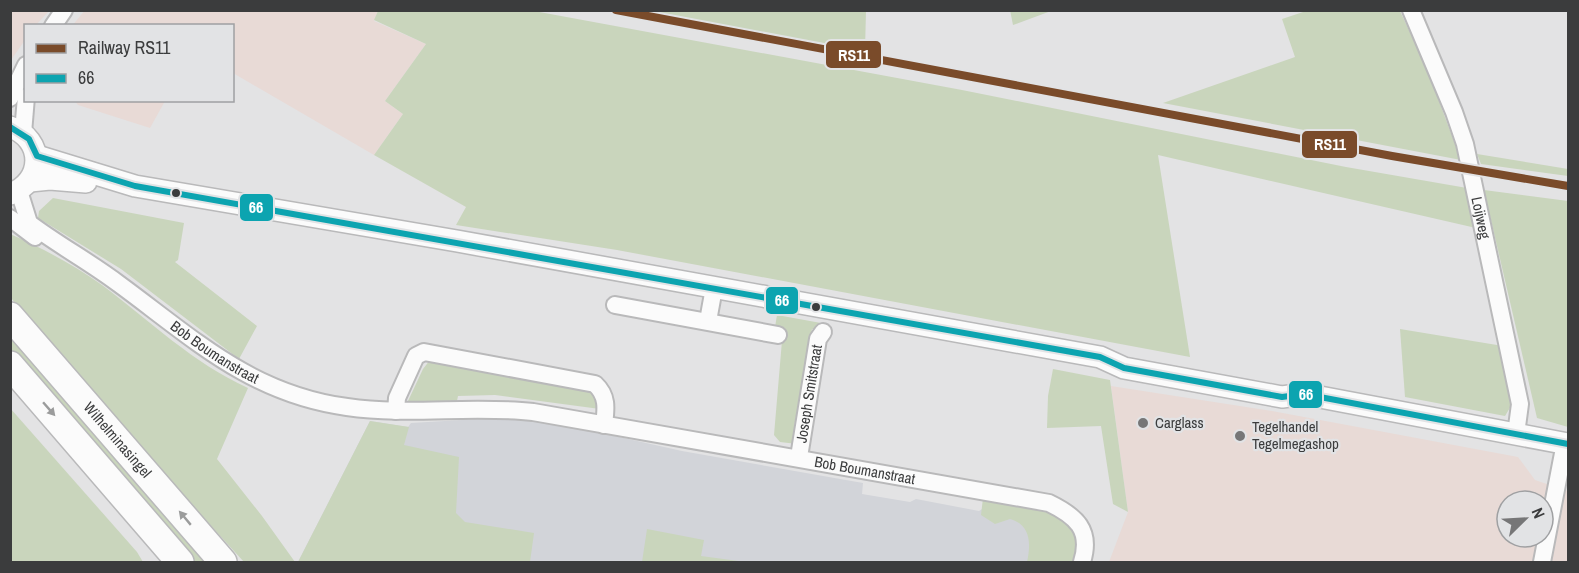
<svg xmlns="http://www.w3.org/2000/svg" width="1579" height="573" font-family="'Archivo Narrow',sans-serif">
  <rect width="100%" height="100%" fill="#e3e3e4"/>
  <g fill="#e8dad6" fill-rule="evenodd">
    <path d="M11,10L49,11L36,25L26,26L25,40L11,60Z"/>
    <path d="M85,10L378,11L374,21L426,44L385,101L403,114L374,155L233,73L232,26H72Z"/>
    <path d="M75,101H165L150,128L78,105Z"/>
    <path d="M1111,386L1272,411L1518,457L1535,480L1568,491V562H1109L1128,512ZM1507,501H1543V537H1507Z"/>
  </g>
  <path fill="#d2d4d9" d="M495,418L552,422L682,451L863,483L862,494L910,502L916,499L979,511L990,504L1050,516L1072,562H298L370,421L408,427L411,423Z"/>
  <g fill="#c9d5bc">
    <path d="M1010,10H1051V11L1013,25Z"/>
    <path d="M378,11H534L962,90L1346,167L1467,188L1476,228L1158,155L1190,357L617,250L456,225L466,207L374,155L403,114L385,101L426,44L374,20Z"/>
    <path d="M627,11H866L865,50L671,20Z"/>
    <path d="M1306,11H1400L1427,69L1461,160L1163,103L1295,57L1282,19Z"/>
    <path d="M1477,154L1568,169V176L1481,164Z"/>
    <path d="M1484,190L1568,201V427L1537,418Z"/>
    <path d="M53,198L184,223L178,260L175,262L257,326L239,359L121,269L38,218L39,211Z"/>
    <path d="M10,234C42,248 74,265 102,285C150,321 193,363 248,388L217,459L262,516L295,562H244L126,433L11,298Z"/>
    <path d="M777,315L821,323L820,330L812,329L794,427L797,444L780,442L774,435L783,329L775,327Z"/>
    <path d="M1400,329L1503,346L1514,401L1505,416L1405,397Z"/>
    <path d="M10,330L213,562H194L11,350Z"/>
    <path d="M430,360L589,388L596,395L600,409L495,395L458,396L457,401H408L423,369Z"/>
    <path d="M1053,369L1110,380L1128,512L1113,504L1101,426L1047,428L1048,396Z"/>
    <path d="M10,408L137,552L143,562H11Z"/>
    <path d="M370,421L409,427L404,445L459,457L456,513L465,522L534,533L530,562H298Z"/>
    <path d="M983,498C1009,503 1072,507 1078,539C1080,546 1077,555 1077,562H1027C1031,544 1031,525 1010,519L995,524L981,515Z"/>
    <path d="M647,529L704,540L701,556L746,562H642Z"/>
  </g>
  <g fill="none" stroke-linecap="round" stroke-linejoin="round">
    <defs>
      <g id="minor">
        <path id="s1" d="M1411,10L1454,112L1465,144L1520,404L1516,434"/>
        <path d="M53,26L64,10"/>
        <path d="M10,98L26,65"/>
        <path d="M23,133L26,97"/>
        <path id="s2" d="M19,191L29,223C58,245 90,262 119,284C194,339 251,394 347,407C409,416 471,405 533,412L1049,503C1076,516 1092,530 1082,562"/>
        <path d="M10,218L35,237"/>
        <path d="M615,305L778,335"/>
        <path d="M708,321L714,288"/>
        <path d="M396,411L397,398L416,356L424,352L595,384C608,396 606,409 604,425"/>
        <path id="s3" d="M799,457L818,339L823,332"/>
        <path d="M1542,562L1565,443"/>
      </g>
      <g id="tertiary">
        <path d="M10,127C45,139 44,182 10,194"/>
        <path d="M37,156L135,186L457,241L1100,357L1124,368L1282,397L1304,394L1568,444"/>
        <path d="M30,181L50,179L86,182"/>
      </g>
      <g id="primary">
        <path id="s4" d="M10,316L223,562"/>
        <path d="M10,365L180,562"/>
      </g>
    </defs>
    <use href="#minor" stroke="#b9b9ba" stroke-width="20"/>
    <use href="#tertiary" stroke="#b9b9ba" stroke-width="24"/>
    <use href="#primary" stroke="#b9b9ba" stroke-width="30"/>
    <use href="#minor" stroke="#fbfbfb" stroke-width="16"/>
    <use href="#tertiary" stroke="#fbfbfb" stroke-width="21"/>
    <use href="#primary" stroke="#fbfbfb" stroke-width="27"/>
    <defs>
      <path id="bus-1" d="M10,127L29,139L37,156L135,186L1100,357L1124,368L1282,397L1304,394L1568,444"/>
    </defs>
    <use href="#bus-1" stroke="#e2e3e5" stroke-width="10"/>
    <use href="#bus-1" stroke="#0ca4b0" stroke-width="6"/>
    <defs>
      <path id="rail-1" d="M616,10L1392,156L1568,186"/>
    </defs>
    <use href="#rail-1" stroke="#e2e3e5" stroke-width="12"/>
    <use href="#rail-1" stroke="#7a4b2a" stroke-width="8"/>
  </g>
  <defs><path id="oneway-solid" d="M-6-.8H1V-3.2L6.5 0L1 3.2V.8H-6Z" transform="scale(1.5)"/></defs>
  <g fill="#9b9c9c">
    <use href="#oneway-solid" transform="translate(49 409) rotate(49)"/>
    <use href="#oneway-solid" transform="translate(185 518) rotate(-130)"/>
  </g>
  <g fill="#3b3c3d" stroke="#e2e3e5" stroke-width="2">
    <circle cx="176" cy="193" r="5"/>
    <circle cx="816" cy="307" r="5"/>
  </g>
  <g fill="#767677" stroke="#e2e3e5" stroke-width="2">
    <circle cx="1143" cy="423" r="6"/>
    <circle cx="1240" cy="436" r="6"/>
  </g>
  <g text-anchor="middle" stroke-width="4.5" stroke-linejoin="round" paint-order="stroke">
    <g font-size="15" fill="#3b3c3d" stroke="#e2e3e5">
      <text dy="5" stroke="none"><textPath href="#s1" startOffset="220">Loijweg</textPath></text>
      <text dy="5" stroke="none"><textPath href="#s2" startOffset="260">Bob Boumanstraat</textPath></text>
      <text dy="5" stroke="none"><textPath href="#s3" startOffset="64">Joseph Smitstraat</textPath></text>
      <text dy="5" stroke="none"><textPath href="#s4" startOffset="164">Wilhelminasingel</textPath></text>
      <text dy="5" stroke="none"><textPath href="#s2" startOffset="928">Bob Boumanstraat</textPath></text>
    </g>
    <g font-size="15" fill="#3b3c3d" stroke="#e2e3e5" text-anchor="start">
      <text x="1155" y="428">Carglass</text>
      <text x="1252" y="432">Tegelhandel<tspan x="1252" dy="17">Tegelmegashop</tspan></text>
    </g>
  </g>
  <g stroke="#e2e3e5" stroke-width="2">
    <rect x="825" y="40" width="57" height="29" rx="6" fill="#7a4b2a"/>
    <rect x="1301" y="130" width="57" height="29" rx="6" fill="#7a4b2a"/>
    <rect x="239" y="193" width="35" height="29" rx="6" fill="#0ca4b0"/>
    <rect x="765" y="286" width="34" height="29" rx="6" fill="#0ca4b0"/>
    <rect x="1288" y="380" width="35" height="29" rx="6" fill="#0ca4b0"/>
  </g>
  <g font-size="16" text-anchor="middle" font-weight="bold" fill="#fff">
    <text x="854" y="61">RS11</text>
    <text x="1330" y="150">RS11</text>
    <text x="256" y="213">66</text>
    <text x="782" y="306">66</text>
    <text x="1306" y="400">66</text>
  </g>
  <rect width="1579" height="573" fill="none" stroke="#3b3c3d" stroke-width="24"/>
  <rect x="24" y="24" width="210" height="78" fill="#e2e3e5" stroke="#9fa0a2" stroke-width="1.5"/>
  <rect x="36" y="44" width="30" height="9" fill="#7a4b2a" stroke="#9fa0a2" stroke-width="1.5"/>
  <text x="78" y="54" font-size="18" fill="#3b3c3d">Railway RS11</text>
  <rect x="36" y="74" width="30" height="9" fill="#0ca4b0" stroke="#9fa0a2" stroke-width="1.5"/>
  <text x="78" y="84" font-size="18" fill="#3b3c3d">66</text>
  <g transform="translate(1525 519) rotate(66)"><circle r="28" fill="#e2e3e5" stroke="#9fa0a2" stroke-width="1.5"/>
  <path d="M0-4.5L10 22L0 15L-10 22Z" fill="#767677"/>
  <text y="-9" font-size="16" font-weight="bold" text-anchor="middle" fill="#3b3c3d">N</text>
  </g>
</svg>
